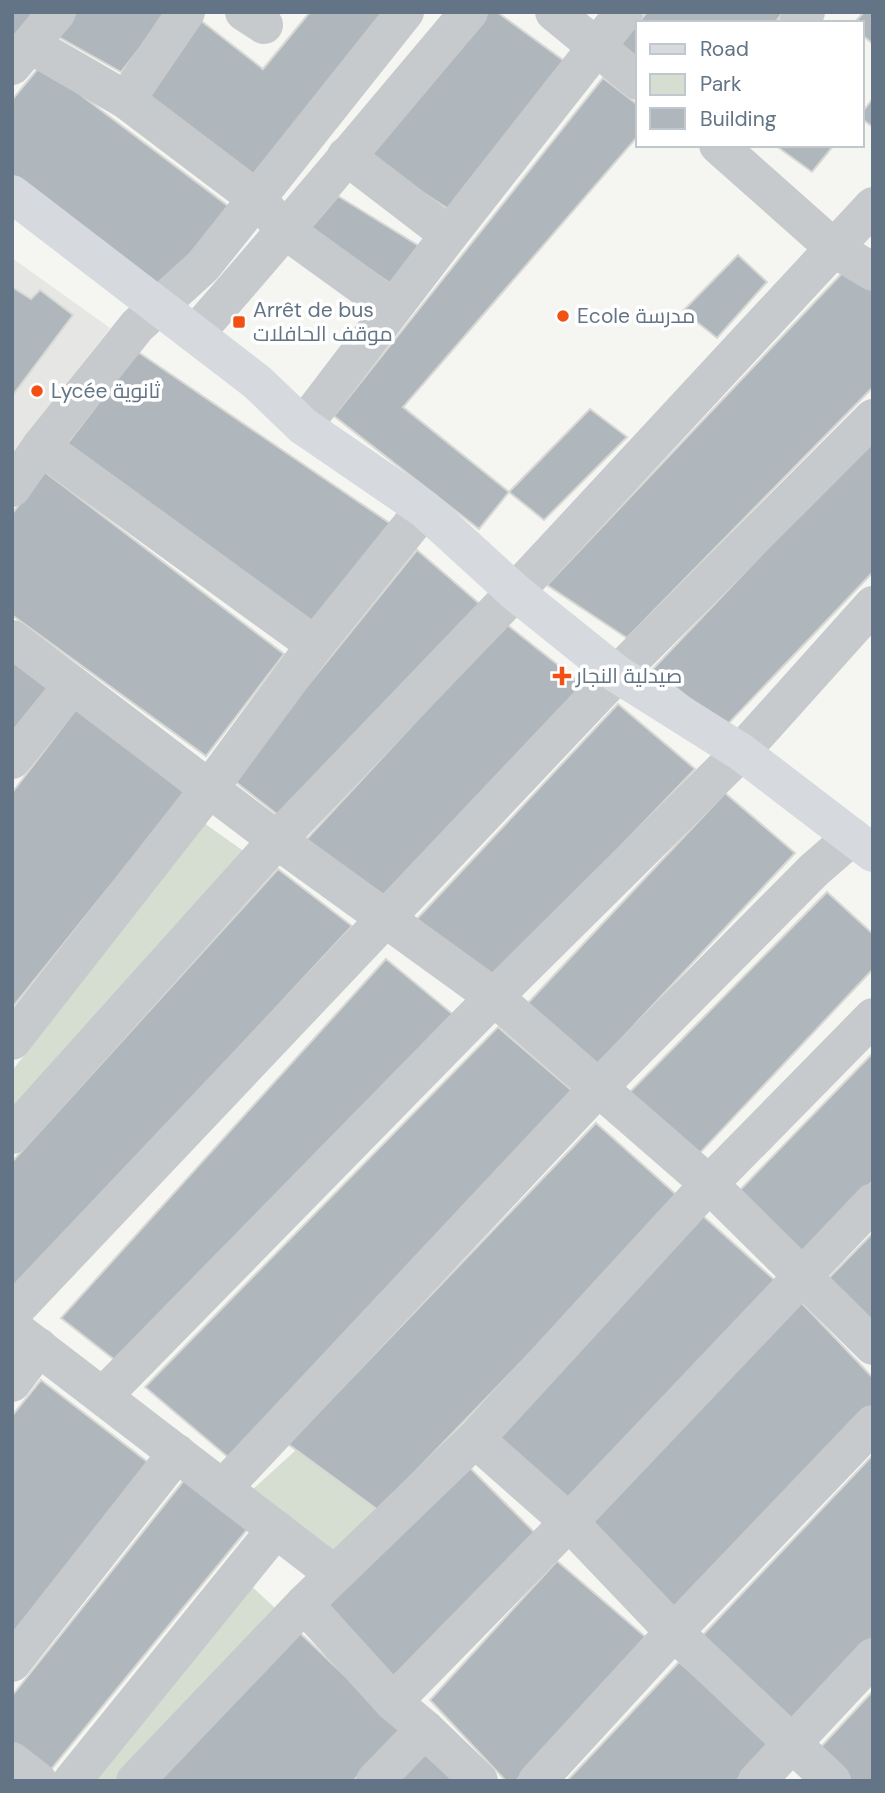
<svg xmlns="http://www.w3.org/2000/svg" width="885" height="1793" font-family="'DM Sans',Cairo,sans-serif">
  <rect width="100%" height="100%" fill="#f5f6f1"/>
  <path fill="#e6e7e5" d="M12,258L110,328L12,455Z"/>
  <g fill="#d6ded2">
    <path d="M204,823L249,855L12,1115V1071Z"/>
    <path d="M296,1450L378,1510L337,1555L252,1490Z"/>
    <path d="M249,1584L275,1608L115,1781H90Z"/>
  </g>
  <g fill="#afb7bc" stroke="#d7d7d4" stroke-width="2">
    <path d="M12,12H34L12,40Z"/>
    <path d="M76,12H168L121,72L57,36Z"/>
    <path d="M310,12H391L254,180L147,95L200,20L263,69Z"/>
    <path d="M484,12H497L567,63L448,209L366,155Z"/>
    <path d="M647,12H783L775,23H638Z"/>
    <path d="M864,12H873V44L862,35V23H854Z"/>
    <path d="M638,23V62L618,48Z"/>
    <path d="M41,65L232,209L157,290L12,179V100Z"/>
    <path d="M603,78L638,105V136L403,407L509,492L479,529L334,416Z"/>
    <path d="M873,98V127L862,119V113Z"/>
    <path d="M775,145H834L812,172Z"/>
    <path d="M338,196L419,246L390,283L309,230Z"/>
    <path d="M738,255L767,282L717,338L683,311Z"/>
    <path d="M847,268L873,286V387L627,638L547,585Z"/>
    <path d="M12,287L31,299L40,290L73,315L12,396Z"/>
    <path d="M138,352L391,524L311,624L57,457Z"/>
    <path d="M590,409L627,437L544,520L509,492Z"/>
    <path d="M873,437V572L725,727L653,669Z"/>
    <path d="M45,472L284,654L206,756L12,615V514Z"/>
    <path d="M417,550L481,605L283,819L232,779Z"/>
    <path d="M506,624L587,688L384,900L305,841Z"/>
    <path d="M12,654L51,685L12,735Z"/>
    <path d="M618,704L695,769L492,980L416,920Z"/>
    <path d="M77,708L185,793L12,1008V793Z"/>
    <path d="M725,793L795,853L597,1065L527,1004Z"/>
    <path d="M278,869L352,926L12,1292V1162Z"/>
    <path d="M827,892L873,934V969L698,1155L626,1096Z"/>
    <path d="M386,959L455,1016L120,1364L61,1318Z"/>
    <path d="M498,1027L576,1094L229,1458L145,1387Z"/>
    <path d="M873,1053V1181L801,1254L740,1190Z"/>
    <path d="M596,1123L680,1198L378,1510L288,1444Z"/>
    <path d="M702,1215L779,1284L569,1504L495,1441Z"/>
    <path d="M873,1233V1330L824,1283Z"/>
    <path d="M800,1301L873,1378V1407L675,1611L589,1522Z"/>
    <path d="M41,1380L154,1467L12,1645V1416Z"/>
    <path d="M873,1455V1637L794,1722L701,1637Z"/>
    <path d="M469,1467L536,1534L394,1681L327,1606Z"/>
    <path d="M186,1478L250,1526L49,1772L12,1745V1696Z"/>
    <path d="M557,1561L649,1640L516,1781H506L430,1700Z"/>
    <path d="M298,1631L403,1731L353,1781H156Z"/>
    <path d="M679,1662L772,1742L736,1781H567Z"/>
    <path d="M873,1691V1781H852L819,1749Z"/>
    <path d="M422,1752L455,1781H394Z"/>
  </g>
  <g fill="none" stroke-linecap="round" stroke-linejoin="round">
    <g stroke="#c7cacd" stroke-width="38">
      <path d="M244,12L264,25"/>
      <path d="M554,12L638,81"/>
      <path d="M798,23L806,12"/>
      <path d="M31,45L126,100L257,199L286,231L393,308"/>
      <path d="M12,66L57,12"/>
      <path d="M126,100L186,12"/>
      <path d="M718,145L835,249L873,272"/>
      <path d="M346,156L449,235"/>
      <path d="M195,334C288,229 377,120 469,12"/>
      <path d="M303,426L449,235L624,12"/>
      <path d="M41,446L315,645"/>
      <path d="M12,488L41,446L137,326L203,266L405,12"/>
      <path d="M12,639L277,840L494,997L709,1184L873,1346"/>
      <path d="M12,760L72,686"/>
      <path d="M12,1041L209,789L315,645L424,509"/>
      <path d="M12,1135L277,840L515,592L873,206"/>
      <path d="M12,1313L617,674L873,418"/>
      <path d="M12,1327L334,1574"/>
      <path d="M12,1383L39,1347"/>
      <path d="M103,1396L494,997L741,752L873,605"/>
      <path d="M475,1439L569,1522L674,1632L832,1781"/>
      <path d="M223,1488L598,1088L814,870L852,837"/>
      <path d="M304,1604L393,1702L425,1729L479,1781"/>
      <path d="M12,1663L177,1453"/>
      <path d="M393,1702L569,1522L873,1202"/>
      <path d="M12,1761L38,1781"/>
      <path d="M72,1781L276,1529"/>
      <path d="M135,1781L304,1604L475,1439L709,1184L873,1017"/>
      <path d="M375,1781L425,1729"/>
      <path d="M537,1781L674,1632L873,1424"/>
      <path d="M757,1781L873,1657"/>
    </g>
    <path stroke="#d6dadf" stroke-width="38" d="M12,194L257,382L303,426L424,509L515,592L617,674L741,752L873,853"/>
  </g>
  <g fill="#f35014" stroke="#fff" stroke-width="2.5">
    <circle cx="563" cy="316" r="7"/>
    <rect x="232" y="315" width="14" height="14" rx="3.5"/>
    <circle cx="37" cy="391" r="7"/>
    <path d="M558.5 665.5h7v7h7v7h-7v7h-7v-7h-7v-7h7z"/>
  </g>
  <g text-anchor="middle" stroke-width="7" stroke-linejoin="round" paint-order="stroke">
    <g font-size="21" fill="#627485" stroke="#fff" text-anchor="start">
      <text x="253" y="317">Arrêt de bus<tspan x="253" dy="24">موقف الحافلات</tspan></text>
      <text x="577" y="323">Ecole مدرسة</text>
      <text x="51" y="398">Lycée ثانوية</text>
      <text x="576" y="683">صيدلية النجار</text>
    </g>
  </g>
  <rect width="885" height="1793" fill="none" stroke="#627485" stroke-width="28"/>
  <rect x="636" y="21" width="228" height="126" fill="#ffffff" stroke="#c0c7ce" stroke-width="2"/>
  <rect x="650" y="44" width="35" height="10" fill="#d6dadf" stroke="#c0c7ce" stroke-width="2"/>
  <text x="700" y="56" font-size="21" fill="#627485">Road</text>
  <rect x="650" y="74" width="35" height="21" fill="#d6ded2" stroke="#c0c7ce" stroke-width="2"/>
  <text x="700" y="91" font-size="21" fill="#627485">Park</text>
  <rect x="650" y="108" width="35" height="21" fill="#afb7bc" stroke="#c0c7ce" stroke-width="2"/>
  <text x="700" y="126" font-size="21" fill="#627485">Building</text>
</svg>
